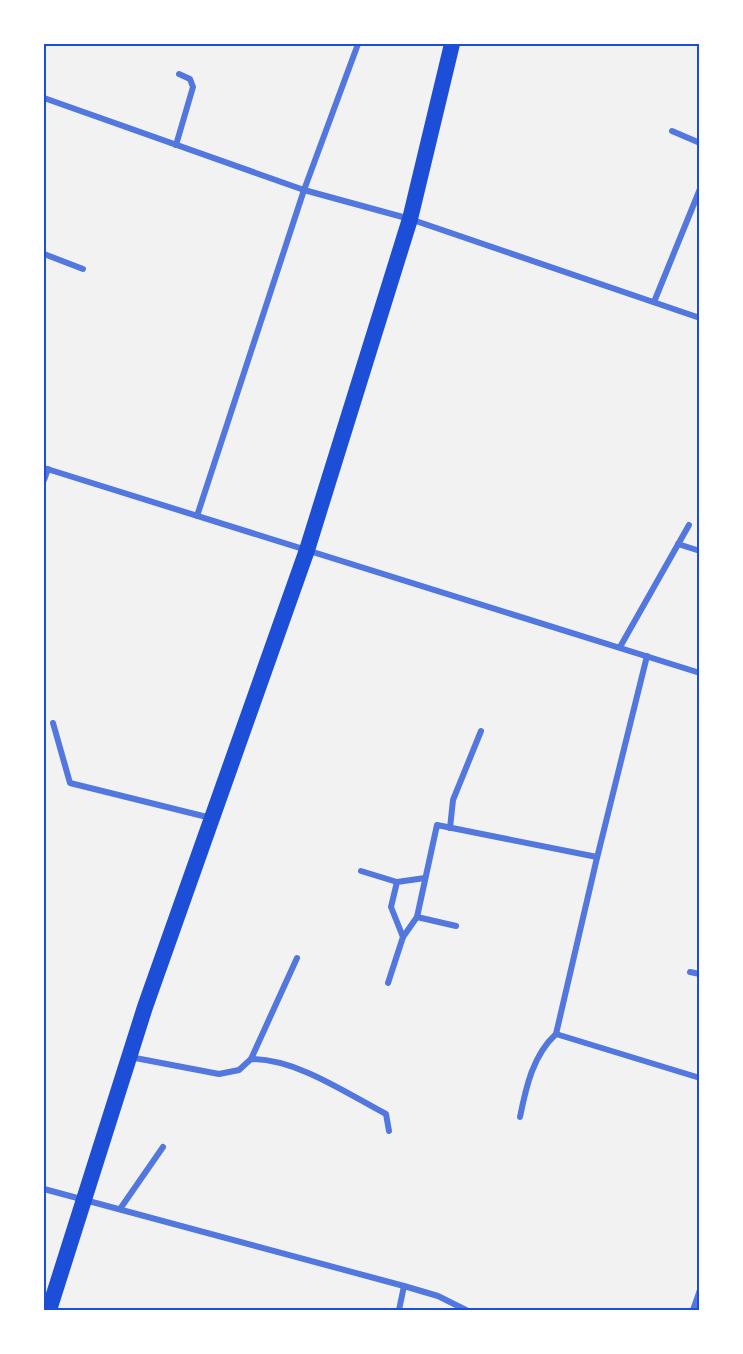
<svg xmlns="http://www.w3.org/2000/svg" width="743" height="1354" font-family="Cabin,sans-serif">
  <rect width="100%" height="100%" fill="#f2f2f2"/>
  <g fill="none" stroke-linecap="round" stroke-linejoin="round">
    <g stroke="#5277de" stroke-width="6">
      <path d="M44,98L304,190L410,219L700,318"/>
      <path d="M672,131L700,143"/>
      <path d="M176,145L193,87L190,79L179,74"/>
      <path d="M44,254L83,269"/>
      <path d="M654,302L700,189"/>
      <path d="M44,468L700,673"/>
      <path d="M44,480L48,469"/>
      <path d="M197,516L304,190L358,44"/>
      <path d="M678,544L700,551"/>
      <path d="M620,647L689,525"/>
      <path d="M53,723L70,783L211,818"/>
      <path d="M450,828L453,800L481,731"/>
      <path d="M361,871L397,882"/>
      <path d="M417,917L456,926"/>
      <path d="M403,937L391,907L397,882L425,878"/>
      <path d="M690,972L700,974"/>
      <path d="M388,983L403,937L417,917L437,825L597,857"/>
      <path d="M556,1034L700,1078"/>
      <path d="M130,1057L219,1074L239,1070L251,1059C297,1059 346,1093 386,1114L389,1131"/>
      <path d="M251,1059L297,958"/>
      <path d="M520,1117C526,1087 533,1055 556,1034L596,862L647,656"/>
      <path d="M44,1189L404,1286L438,1296L466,1310"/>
      <path d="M120,1209L163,1147"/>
      <path d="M399,1310L404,1286"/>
      <path d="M693,1310L700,1290"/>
    </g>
    <path stroke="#1d4ed8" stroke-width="16" d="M49,1310L145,1007L307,550L410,219L452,44"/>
  </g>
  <rect width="743" height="1354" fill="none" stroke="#ffffff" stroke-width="90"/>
  <rect x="45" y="45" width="653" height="1264" fill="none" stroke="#1d4ed8" stroke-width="2"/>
</svg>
